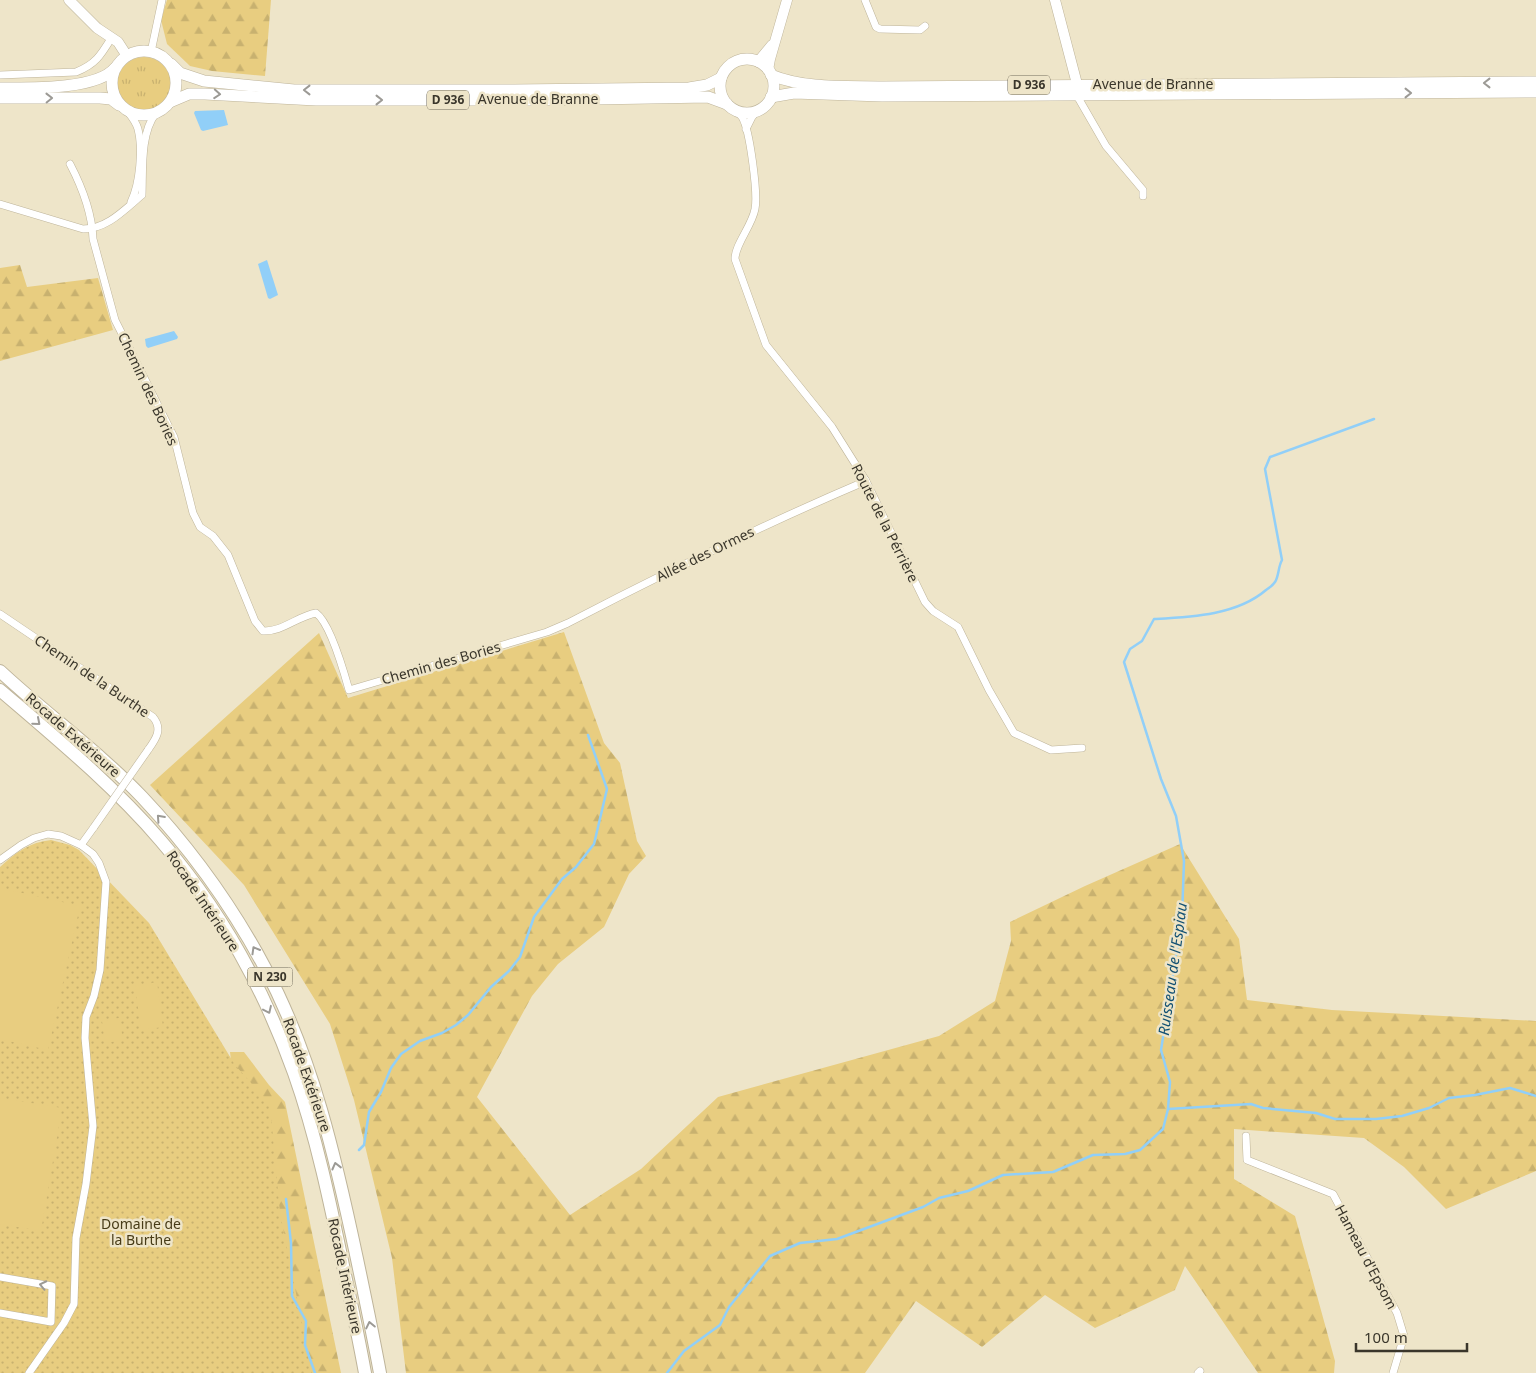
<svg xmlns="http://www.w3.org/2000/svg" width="1536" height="1373" font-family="'Noto Sans',sans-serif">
  <defs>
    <pattern id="grass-tufts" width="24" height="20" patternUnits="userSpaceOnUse" patternTransform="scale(1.25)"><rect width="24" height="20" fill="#e8cd80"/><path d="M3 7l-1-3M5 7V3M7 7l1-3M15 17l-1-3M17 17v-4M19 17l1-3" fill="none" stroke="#c8b16f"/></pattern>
    <pattern id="forest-firs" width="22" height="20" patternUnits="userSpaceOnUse" patternTransform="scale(1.25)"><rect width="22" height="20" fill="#e8cd80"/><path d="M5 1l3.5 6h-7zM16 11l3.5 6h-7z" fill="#c8b16f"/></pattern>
    <pattern id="park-dots" width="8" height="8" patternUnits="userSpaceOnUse" patternTransform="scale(1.25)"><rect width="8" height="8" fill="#e8cd80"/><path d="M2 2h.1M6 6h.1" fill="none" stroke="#c8b16f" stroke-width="1.8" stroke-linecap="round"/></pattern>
  </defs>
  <rect width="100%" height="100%" fill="#eee5c9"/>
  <circle fill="url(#grass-tufts)" cx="144" cy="84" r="27"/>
  <g fill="url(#forest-firs)">
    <path d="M167,0H271L265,76L212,71L190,66L167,44L161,20Z"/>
    <path d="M20,265L27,287L98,278L113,330L0,361V268Z"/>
    <path d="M564,632L604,743L620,763L637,841L646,856L629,874L604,927L558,964L532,996L477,1097L570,1215L641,1169L718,1097L939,1036L995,1001L1011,941L1010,922L1085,886L1180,844L1239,939L1247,1000L1332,1010L1536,1021V1171L1446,1209L1404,1167L1364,1138L1234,1129V1179L1295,1216L1335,1361L1334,1373H1258L1185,1266L1175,1290L1095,1328L1045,1295L982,1347L916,1301L865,1373H406L392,1258L354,1100L330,1024L244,885L150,785L319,633L348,698Z"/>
    <path d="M230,1052H244L269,1085L285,1102L341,1373H202L234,1084Z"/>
  </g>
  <path fill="url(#park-dots)" d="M51,840L70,845L79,850L149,923L235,1065L270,1104L280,1213L312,1373H0V867C15,853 30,842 51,840Z"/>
  <g fill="#e8cd80">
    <path d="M0,888L80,906L48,1050L0,1039Z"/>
    <path d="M157,982L163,1027L141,1030L135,986Z"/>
    <path d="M119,1018L123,1040L105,1043L102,1021Z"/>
    <path d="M0,1098L62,1108L41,1231L0,1224Z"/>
  </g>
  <g fill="#91cff8">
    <path d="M224,110L228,125L203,131L201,130L194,113L195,111Z"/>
    <path d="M267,260L278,295L270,299L268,298L258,264Z"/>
    <path d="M174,331L178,337L177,339L148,348L146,346L145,339Z"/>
  </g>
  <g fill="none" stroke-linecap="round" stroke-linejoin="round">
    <g stroke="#91cff8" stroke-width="2.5">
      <path d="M1168,1109L1251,1104L1263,1108L1316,1113L1335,1119H1376L1402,1116L1429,1108L1449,1098L1475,1095L1510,1088L1536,1096"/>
      <path d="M359,1150L364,1145L369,1112L381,1092L391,1068L401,1054L420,1041L442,1033L456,1025L468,1015L491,987L509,971L520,957L534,917L562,879L576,867L594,844L607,789L588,735"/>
      <path d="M286,1199L291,1243L292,1296L306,1321L305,1345L315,1373"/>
      <path d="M667,1373L684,1351L720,1325L729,1307L770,1256L800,1243L837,1239L923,1207L939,1198L968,1191L1003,1175L1053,1172L1093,1155L1125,1154L1140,1150L1163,1129L1168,1109L1170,1082L1161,1050L1182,917L1184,861L1176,816L1161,779L1124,662L1130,649L1142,641L1154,619C1192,617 1237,615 1266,590C1269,588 1273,585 1275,582C1279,576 1278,567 1282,560L1265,469L1270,457L1374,419"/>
    </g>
    <defs>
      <g id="street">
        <path d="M865,0L876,27L880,29L920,30L925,26"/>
        <path d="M151,52L162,0"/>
        <path d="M0,75L76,72C96,64 101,55 112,37"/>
        <path d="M1076,94L1106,146L1143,190V196"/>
        <path d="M733,109C736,112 740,114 742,117C750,130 758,194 755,209C752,226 735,244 735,259L766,345L832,427L866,481L925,602L933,611L958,627L989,690L1014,733L1051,750L1082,748"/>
        <path d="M128,112C132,117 136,122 138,129C143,148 140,184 131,202"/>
        <path d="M746,129L752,117L758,110"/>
        <path d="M70,164C82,187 92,212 93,239L115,320L174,437L193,513L200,527L213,536L228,555L255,621L263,631C282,632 298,616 316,613C330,623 344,672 349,690L547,632L568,623C666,572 765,524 866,481"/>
        <path d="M0,204L83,229C107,229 124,210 142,195C143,170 140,133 156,113"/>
        <path d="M0,614L153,717C163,729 156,739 148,750"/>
        <path d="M81,845L94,827"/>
        <path d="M0,860L21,845L34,838L48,834L61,836L81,845L93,854L99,863L106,882L100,970L94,996L86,1017L85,1038L93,1126L86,1184L76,1238L74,1304L64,1323L29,1373"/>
        <path d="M1246,1136L1247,1160L1333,1194L1397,1313L1404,1336L1393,1373"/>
        <path d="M0,1277L52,1286L51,1322L0,1313"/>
        <path d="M1198,1373L1200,1371"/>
      </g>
      <g id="secondary">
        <path d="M69,0L97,28L118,42L127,56"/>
        <path d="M1055,0L1077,84"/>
        <path d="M758,62L772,45"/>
        <path d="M768,70L770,59L787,0"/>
      </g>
      <g id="primary">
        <circle cx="144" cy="83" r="32"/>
        <circle cx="747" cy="86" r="27"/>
        <path d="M171,64L180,73L204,81L294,90H514L689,88L707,85L721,78"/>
        <path d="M771,75C805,89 846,86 883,87L1536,82"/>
        <path d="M0,88C28,88 97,90 115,68"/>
        <path d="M771,97L794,93L882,96L1536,92"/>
        <path d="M0,98H100L111,99L119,105"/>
        <path d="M170,102L189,94H205L316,100H537L708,97L727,104"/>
      </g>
      <g id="highway">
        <path d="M0,671C46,714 98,751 142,797C191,849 232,906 265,968C313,1058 336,1160 357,1259C365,1297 373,1335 380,1373"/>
        <path d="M0,690C56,738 113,785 161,841C219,908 264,989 294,1073C317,1138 331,1207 345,1275C352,1307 359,1340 365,1373"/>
      </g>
    </defs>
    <use href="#street" stroke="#beb49a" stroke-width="8"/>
    <use href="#secondary" stroke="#beb49a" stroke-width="11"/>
    <use href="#primary" stroke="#beb49a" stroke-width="12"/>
    <use href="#highway" stroke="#beb49a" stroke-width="14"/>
    <use href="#street" stroke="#fff" stroke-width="7"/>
    <use href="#secondary" stroke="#fff" stroke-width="10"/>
    <use href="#primary" stroke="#fff" stroke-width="11"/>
    <use href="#highway" stroke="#fff" stroke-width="12"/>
    <defs>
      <path id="street-bridge" d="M94,827L148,750"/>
    </defs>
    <use href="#street-bridge" stroke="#beb49a" stroke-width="8" stroke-linecap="butt"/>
    <use href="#street-bridge" stroke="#fff" stroke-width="7"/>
  </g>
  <defs><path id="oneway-chevron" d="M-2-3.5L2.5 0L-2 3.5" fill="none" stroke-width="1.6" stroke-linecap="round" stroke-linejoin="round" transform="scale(1.25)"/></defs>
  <g stroke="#9c9a95">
    <use href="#oneway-chevron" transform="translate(1487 83) rotate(180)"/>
    <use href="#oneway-chevron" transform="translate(307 90) rotate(-180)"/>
    <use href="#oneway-chevron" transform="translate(1408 93)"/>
    <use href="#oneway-chevron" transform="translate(217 94) rotate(4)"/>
    <use href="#oneway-chevron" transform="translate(49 98) rotate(-1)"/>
    <use href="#oneway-chevron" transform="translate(379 100)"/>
    <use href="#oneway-chevron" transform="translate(37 722) rotate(41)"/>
    <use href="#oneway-chevron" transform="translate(160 818) rotate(-132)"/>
    <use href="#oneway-chevron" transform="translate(255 950) rotate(-120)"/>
    <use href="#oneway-chevron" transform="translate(268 1010) rotate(65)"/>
    <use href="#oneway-chevron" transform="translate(336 1166) rotate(-104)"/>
    <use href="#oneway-chevron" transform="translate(43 1285) rotate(-168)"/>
    <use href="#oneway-chevron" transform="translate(370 1325) rotate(-102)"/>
  </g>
  <g text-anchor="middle" stroke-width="5" stroke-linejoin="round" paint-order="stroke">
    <g fill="#eee5c9" stroke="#706a5a" stroke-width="1">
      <rect x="1008" y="75.5" width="42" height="19" rx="4"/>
      <rect x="427" y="90.5" width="42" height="19" rx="4"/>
      <rect x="247.5" y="967.5" width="45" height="19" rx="4"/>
    </g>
    <g font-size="12" font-weight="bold" fill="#3a362b">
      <text x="1029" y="89">D 936</text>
      <text x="448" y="104">D 936</text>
      <text x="270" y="981">N 230</text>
    </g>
    <g font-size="14" fill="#3a362b" stroke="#eee5c9">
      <text x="1153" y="89">Avenue de Branne</text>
      <text x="538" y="104">Avenue de Branne</text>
      <text transform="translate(148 389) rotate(65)" y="5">Chemin des Bories</text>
      <text transform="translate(885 523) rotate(63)" y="5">Route de la Pérrière</text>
      <text transform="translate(705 554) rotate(-26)" y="5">Allée des Ormes</text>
      <text transform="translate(441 663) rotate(-16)" y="5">Chemin des Bories</text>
      <text transform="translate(92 676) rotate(34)" y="5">Chemin de la Burthe</text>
      <text transform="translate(73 735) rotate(41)" y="5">Rocade Extérieure</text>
      <text transform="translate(203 901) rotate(56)" y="5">Rocade Intérieure</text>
      <text transform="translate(307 1075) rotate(71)" y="5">Rocade Extérieure</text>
      <text transform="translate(1366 1257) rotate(62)" y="5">Hameau d'Epsom</text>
      <text transform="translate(345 1276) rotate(78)" y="5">Rocade Intérieure</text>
    </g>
    <g font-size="14" fill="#483c18" stroke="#eee5c9">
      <text x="141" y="1229">Domaine de<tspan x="141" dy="16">la Burthe</tspan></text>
    </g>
    <g font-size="15" font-style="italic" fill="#135173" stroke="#eee5c9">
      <text transform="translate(1173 969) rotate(-82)" y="5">Ruisseau de l'Espiau</text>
    </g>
  </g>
  <path d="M1356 1343v8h111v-8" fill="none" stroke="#3a362b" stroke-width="2.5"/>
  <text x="1364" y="1343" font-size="15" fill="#3a362b" stroke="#eee5c9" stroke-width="4" paint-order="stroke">100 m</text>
</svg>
